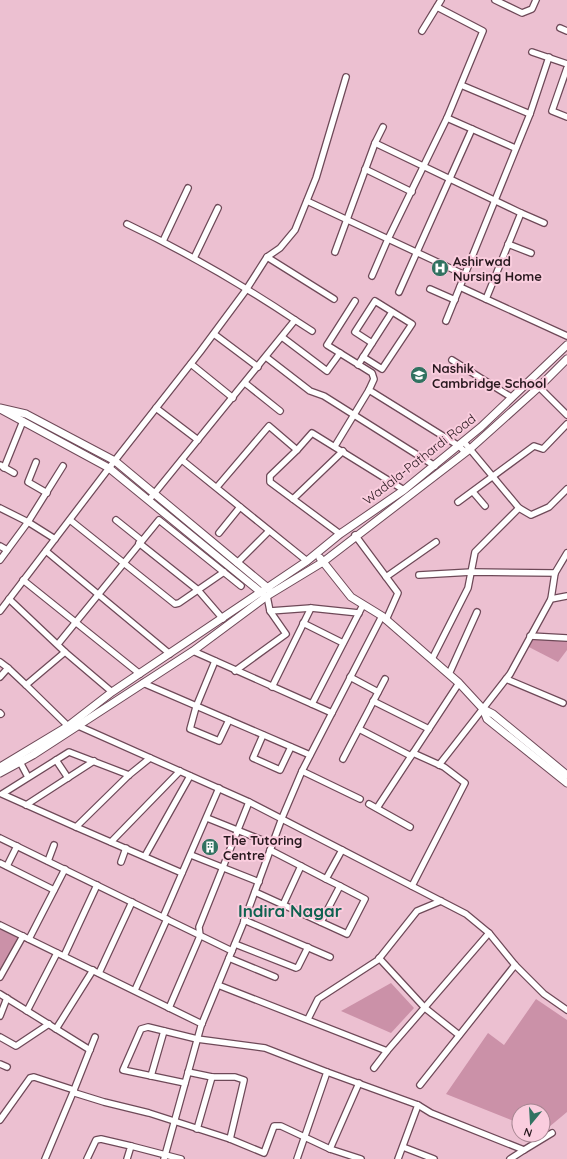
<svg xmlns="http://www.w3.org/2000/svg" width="567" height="1159" font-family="Quicksand,sans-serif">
  <rect width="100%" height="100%" fill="#ecc0d1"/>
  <g fill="#cb91a8">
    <path d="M530,636L567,638V650L558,662L525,645Z"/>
    <path d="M0,929L20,939L0,971Z"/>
    <path d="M391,983L414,1008L391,1033L341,1011Z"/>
    <path d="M536,999L567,1020V1112L543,1132V1111H519V1123L446,1094L488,1033L504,1045Z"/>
  </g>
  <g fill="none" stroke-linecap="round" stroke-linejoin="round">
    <defs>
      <g id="minor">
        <path d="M495,0L522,13L532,9L536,0"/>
        <path d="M560,28L567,31"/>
        <path d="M422,31L441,0"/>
        <path d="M532,52L567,64"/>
        <path d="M567,68L552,111L567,117"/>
        <path d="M530,114L549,57"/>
        <path d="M447,118L515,148"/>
        <path d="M375,143L521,213L486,299L567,336"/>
        <path d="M365,169L412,192"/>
        <path d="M307,201L465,275"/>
        <path d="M521,213L544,223"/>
        <path d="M127,224C186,252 241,284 295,320L149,500"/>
        <path d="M163,241L188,188"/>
        <path d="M508,244L531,253"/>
        <path d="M335,252L375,143L383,127"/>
        <path d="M267,257L334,299"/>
        <path d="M194,258L218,208"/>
        <path d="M372,276L388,239L447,118L483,31L437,7"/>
        <path d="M460,287L486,299"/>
        <path d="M430,289L455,300"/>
        <path d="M399,292L472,129"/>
        <path d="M355,301L327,345L372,373L374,379L369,390L459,446L465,452"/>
        <path d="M295,320L312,331"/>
        <path d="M446,321L530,114L461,85"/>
        <path d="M214,334L258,367"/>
        <path d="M282,337L327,371L340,353"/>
        <path d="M266,357L310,391L324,396L435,466"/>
        <path d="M363,357L382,369L412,324L375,301L355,332L372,343"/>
        <path d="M452,360L511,397"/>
        <path d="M191,364L233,398"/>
        <path d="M358,365L392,312"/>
        <path d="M245,383L280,411"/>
        <path d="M539,387L567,415"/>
        <path d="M156,408L198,440"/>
        <path d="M464,442L519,508L531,515L549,507L567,489"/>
        <path d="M335,446L369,390"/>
        <path d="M297,450L270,476V482L340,534"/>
        <path d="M182,460L307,561"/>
        <path d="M36,462L28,482L47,493"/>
        <path d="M0,465L14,473"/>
        <path d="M4,468L23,421"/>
        <path d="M217,487L269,426L297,450L312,433L404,490"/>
        <path d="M473,492L485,506"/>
        <path d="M293,499L343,451"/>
        <path d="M458,502L534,446L543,449L567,424"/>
        <path d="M0,508L28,522L63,466"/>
        <path d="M70,520L175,604L179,603L224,572"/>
        <path d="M116,520L141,540"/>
        <path d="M219,533L240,507"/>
        <path d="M355,535L398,593L386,620"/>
        <path d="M139,543L198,590L223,619"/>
        <path d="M0,546L7,550"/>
        <path d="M46,551L170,654"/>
        <path d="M0,560L28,522L55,539"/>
        <path d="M237,563L269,531"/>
        <path d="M419,575L472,572L555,573"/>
        <path d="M386,577L436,542"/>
        <path d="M23,580L140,674"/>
        <path d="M267,596L270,611L311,608L359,613"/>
        <path d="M551,599L555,573L567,553"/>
        <path d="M0,611L109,468L200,352L246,290L267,257L280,248L295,230L316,178L346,77"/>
        <path d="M303,623L343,643"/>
        <path d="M530,636L567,638"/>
        <path d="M58,644L159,520L241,586"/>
        <path d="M193,651L332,713"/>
        <path d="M65,652L112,692"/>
        <path d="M432,659L468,588L475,552L519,508"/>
        <path d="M215,661L196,707L190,729L219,741L229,720"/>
        <path d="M0,662L8,668"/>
        <path d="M235,671L286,634L270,611"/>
        <path d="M449,674L477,612"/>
        <path d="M0,677L8,668L26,685L65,652L9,599"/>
        <path d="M350,677L378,692"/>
        <path d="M506,679L563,703"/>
        <path d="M143,683L310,755"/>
        <path d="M26,685L68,726"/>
        <path d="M272,687L311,608"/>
        <path d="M373,701L429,729"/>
        <path d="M312,704L363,605"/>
        <path d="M0,713L1,714"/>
        <path d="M74,724L249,802L466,914L489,933L515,965L544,994L567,1010"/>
        <path d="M359,729L411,756"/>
        <path d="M263,735L253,758L280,770L291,747"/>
        <path d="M150,758L129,775L76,827L182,873"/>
        <path d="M343,759L385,679"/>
        <path d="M56,760L68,778"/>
        <path d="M20,762L28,777"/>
        <path d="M439,765L510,674L551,599L567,596"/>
        <path d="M302,771L360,799"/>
        <path d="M369,804L410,827"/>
        <path d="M26,805L94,761"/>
        <path d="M377,808L459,683"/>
        <path d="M207,818L272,844"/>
        <path d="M76,827L2,794L69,752L129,775"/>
        <path d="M0,838L232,951"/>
        <path d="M111,842L180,771"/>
        <path d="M270,850L326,879"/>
        <path d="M191,855L259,882"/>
        <path d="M145,856L190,776"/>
        <path d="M48,861L54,845"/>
        <path d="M121,862L126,848"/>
        <path d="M0,863L54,890"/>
        <path d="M7,866L17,846"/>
        <path d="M412,886L465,783L444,767L413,753"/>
        <path d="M255,892L347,934L365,899L340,886"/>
        <path d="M283,905L301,866"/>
        <path d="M163,917L219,788"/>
        <path d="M244,920L330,957"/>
        <path d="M321,922L340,886L326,879L342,850"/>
        <path d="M0,925L202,1024"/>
        <path d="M29,939L65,869"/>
        <path d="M235,944L296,968L298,967L308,947"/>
        <path d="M64,956L97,885"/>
        <path d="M229,958L275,977"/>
        <path d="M379,958L425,1008L459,1035"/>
        <path d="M99,973L132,902"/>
        <path d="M0,977L23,936"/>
        <path d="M218,985L387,1051L489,933"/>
        <path d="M135,990L167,919"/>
        <path d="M0,994L90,1050"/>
        <path d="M169,1008L200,936L199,927L249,802"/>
        <path d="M27,1011L57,953"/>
        <path d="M0,1016L7,998"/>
        <path d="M308,1019L318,999L378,960L417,911L441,901"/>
        <path d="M56,1029L93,970"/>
        <path d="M0,1037L16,1046L49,1024"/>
        <path d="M95,1037L74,1090L75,1093L104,1102L149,1113L230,1139L264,1153L274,1126H281L330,1149L361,1159"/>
        <path d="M0,1064L7,1067"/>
        <path d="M374,1068L387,1051"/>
        <path d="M188,1072L212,1077H235L244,1080L230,1139"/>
        <path d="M327,1072L418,1105L398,1159"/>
        <path d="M151,1076L164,1031"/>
        <path d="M185,1083L123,1070L141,1029L148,1027L197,1039L265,1048L327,1072L297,1159"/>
        <path d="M420,1085L515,965"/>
        <path d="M418,1105L431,1113L524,1150L510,1159"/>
        <path d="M0,1120L30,1078L34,1077L74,1090L45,1159"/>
        <path d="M197,1129L212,1077"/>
        <path d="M131,1146L181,1159"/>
        <path d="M403,1147L434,1159"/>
        <path d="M330,1149L359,1083"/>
        <path d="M524,1150L552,1133"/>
        <path d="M87,1159L96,1140L101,1139L131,1146L127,1159"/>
        <path d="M164,1159L201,1026L243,924L282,818L302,771L382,616"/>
      </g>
      <g id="major">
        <path d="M0,408L26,414L115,461L269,589"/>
        <path d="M2,410L109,468L263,594"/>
        <path d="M320,558L351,597L382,616L459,683L483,709L487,719L567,783"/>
        <path d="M483,709L493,714L567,775"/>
        <path d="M0,767L68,726L112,692L307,561L340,534L404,490L481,427L567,345"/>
        <path d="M0,773L33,755L193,651L267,596L323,562L470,449L539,387L567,359"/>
      </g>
    </defs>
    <use href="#minor" stroke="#6e4958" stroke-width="8"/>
    <use href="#major" stroke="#6e4958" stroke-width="9"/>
    <use href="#minor" stroke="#fff" stroke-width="5.5"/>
    <use href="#major" stroke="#fff" stroke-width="7"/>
  </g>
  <defs>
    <symbol id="hospital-disc" viewBox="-11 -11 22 22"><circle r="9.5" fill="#317261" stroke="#facdde"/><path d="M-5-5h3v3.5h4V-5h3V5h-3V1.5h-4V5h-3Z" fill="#fff"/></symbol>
    <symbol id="school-disc" viewBox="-11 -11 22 22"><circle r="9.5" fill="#317261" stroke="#facdde"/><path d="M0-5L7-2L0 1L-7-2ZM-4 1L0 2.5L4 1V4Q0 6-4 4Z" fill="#fff"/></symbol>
    <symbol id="building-disc" viewBox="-11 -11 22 22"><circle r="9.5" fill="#317261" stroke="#facdde"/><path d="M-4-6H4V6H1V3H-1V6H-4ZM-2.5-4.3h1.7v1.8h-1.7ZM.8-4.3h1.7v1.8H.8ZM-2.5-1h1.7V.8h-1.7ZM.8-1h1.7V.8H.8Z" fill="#fff"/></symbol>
  </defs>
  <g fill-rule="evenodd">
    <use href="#hospital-disc" x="430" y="258" width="20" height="20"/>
    <use href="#school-disc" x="409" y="365" width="20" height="20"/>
    <use href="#building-disc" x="200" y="837" width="20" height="20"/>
  </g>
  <g text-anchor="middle" stroke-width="4" stroke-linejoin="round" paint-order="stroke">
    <g font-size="13" font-weight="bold" fill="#28181e" stroke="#facdde" text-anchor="start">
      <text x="453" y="266">Ashirwad<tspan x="453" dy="15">Nursing Home</tspan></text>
      <text x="432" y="373">Nashik<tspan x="432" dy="15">Cambridge School</tspan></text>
      <text x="223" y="845">The Tutoring<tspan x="223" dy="15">Centre</tspan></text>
    </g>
    <g font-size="13" fill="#28181e" stroke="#facdde">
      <text transform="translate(419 459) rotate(-38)" y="5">Wadala-Pathardi Road</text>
    </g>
    <g font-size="17" font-weight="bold" fill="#0f6250" stroke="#facdde">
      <text x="290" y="917">Indira Nagar</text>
    </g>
  </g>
  <g transform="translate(531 1123) rotate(198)"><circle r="19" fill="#facdde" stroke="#a68591"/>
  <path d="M0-3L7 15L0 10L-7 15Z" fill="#317261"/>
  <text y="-6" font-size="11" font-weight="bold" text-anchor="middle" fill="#28181e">N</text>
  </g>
</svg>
